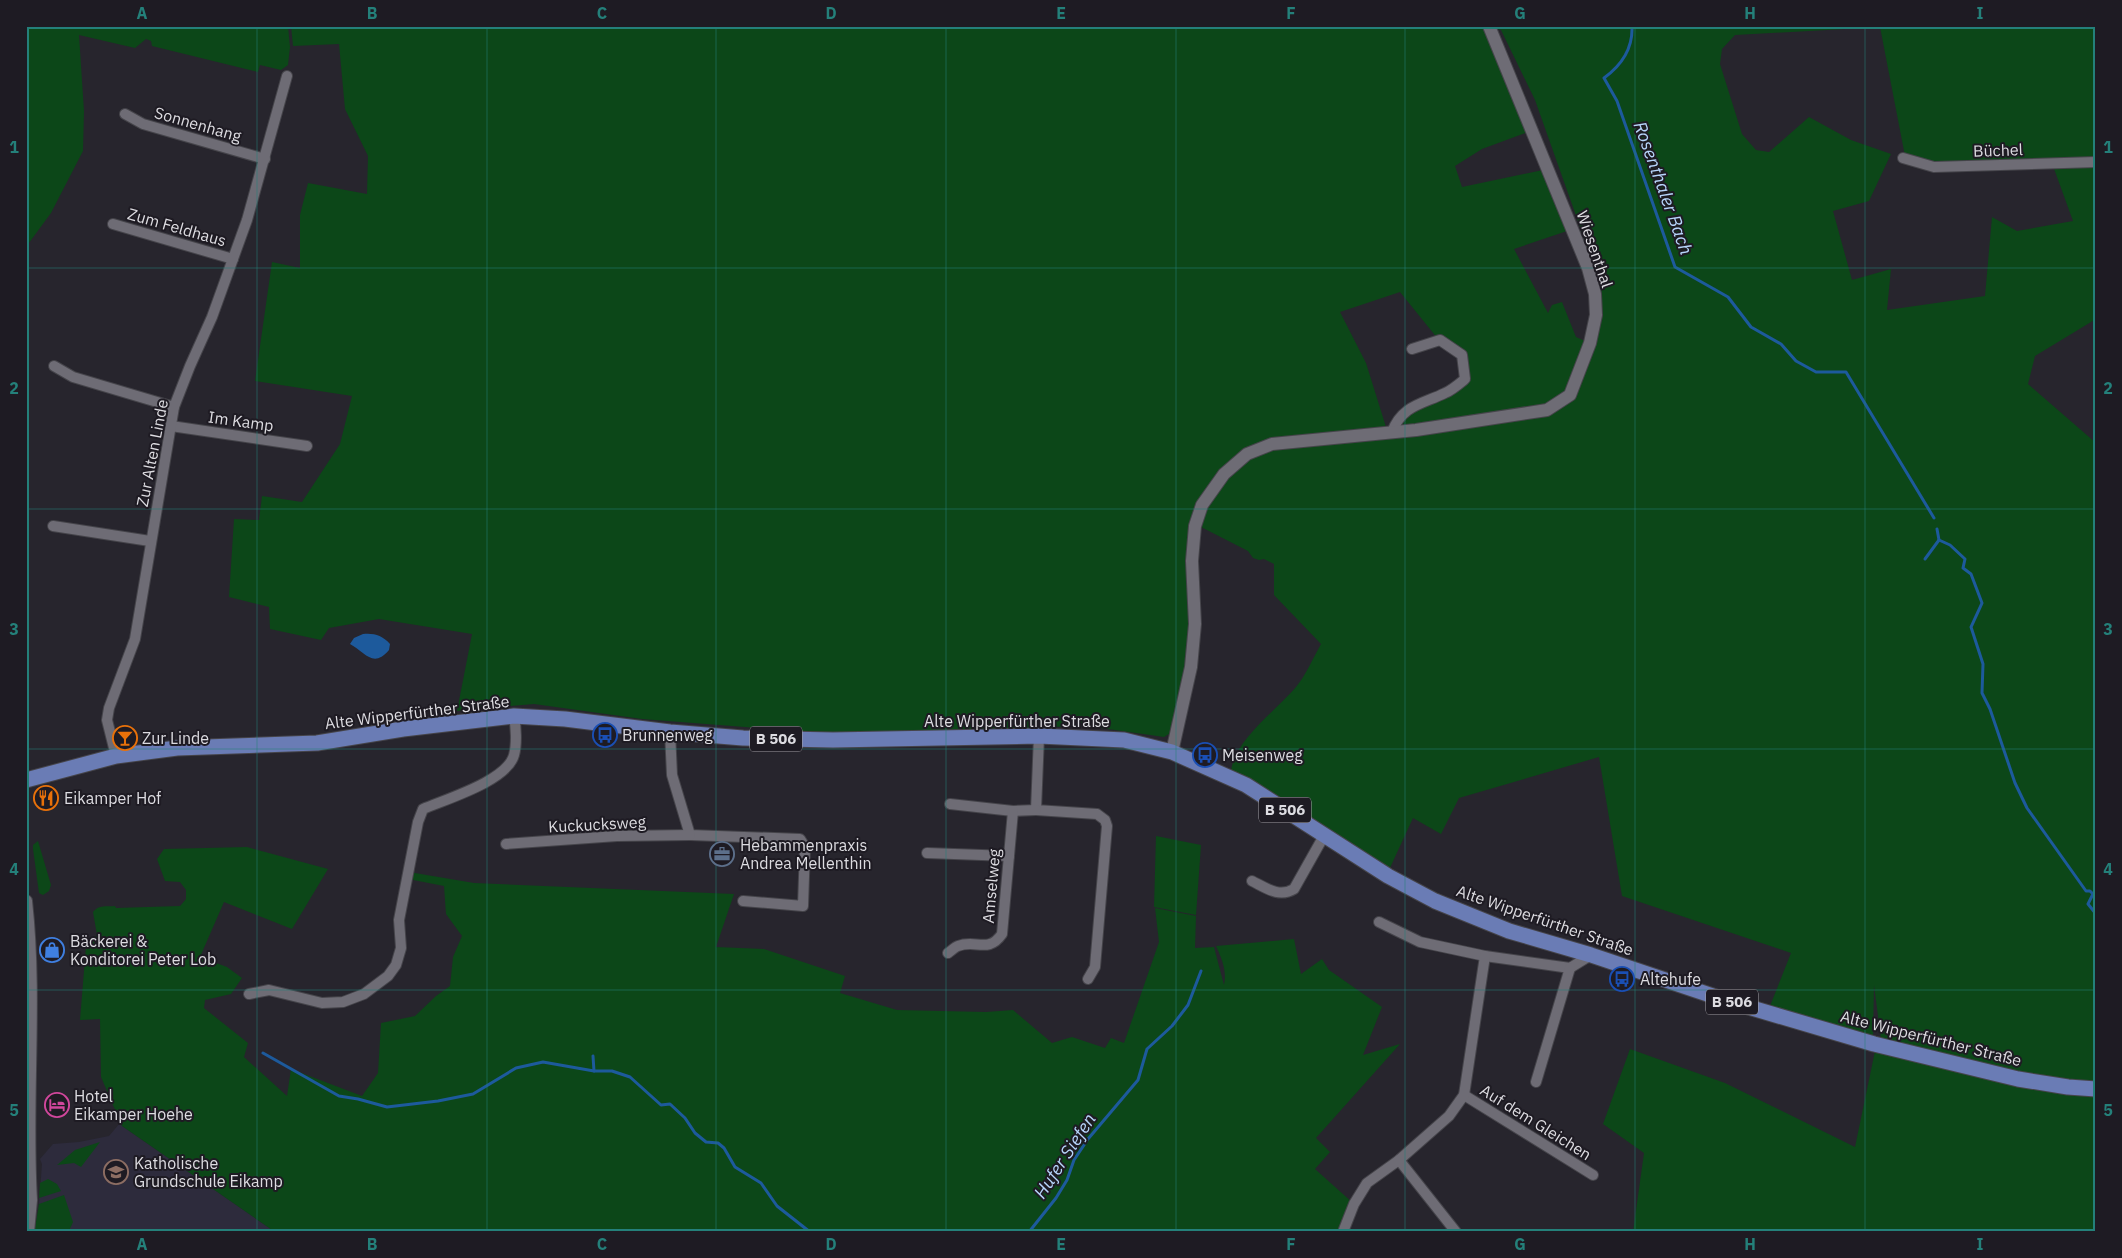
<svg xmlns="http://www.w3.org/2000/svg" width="2122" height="1258" font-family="'IBM Plex Sans',sans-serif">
  <rect width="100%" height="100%" fill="#27252d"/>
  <path fill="#2d2b3c" d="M120,1123L122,1126L275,1232H70L60,1230L38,1218L42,1164L40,1159L53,1144L79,1142L109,1136Z"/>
  <g fill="#0c4718">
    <path d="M26,26H288L290,47L288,65L281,70L260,65L258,72L152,46L151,41L146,39L135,48L79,35L84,111L83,151L51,213L26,247Z"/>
    <path d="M291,26H1485L1531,131L1482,149L1455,166L1462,187L1543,170L1570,230L1514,249L1548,313L1552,305L1562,302L1576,337L1592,344C1603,323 1603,309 1601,286L1535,100L1501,30L1492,28L1491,26H2096V158L2090,163H2003L1934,166L1905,156L1880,27L1735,35L1722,49L1720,64L1742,134L1756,150L1769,152L1809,117L1851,140L1891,154L1869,201L1833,211L1852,280L1891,269L1887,310L1985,296L1992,217L2017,231L2073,221L2053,166H2096V319L2035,356L2028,384L2096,443V1083C2022,1078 1952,1056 1881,1039L1874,985L1873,1037L1770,1006L1791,953L1622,896L1599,757L1459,798L1441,834L1413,818L1389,870L1269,792L1231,771C1235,739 1276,711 1296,687C1306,675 1313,658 1321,644L1274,595V564L1264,559L1259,560L1253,558L1248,551L1199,526L1206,507L1226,479L1249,458L1272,448L1393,432C1403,405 1425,406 1447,393C1454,389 1460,384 1467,380L1463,353L1441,339H1438L1400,292L1340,312L1366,363L1386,427L1270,440L1244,452L1219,473L1197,503L1190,526L1188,560L1191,623L1188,666L1172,732L1164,737L1087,726L822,733L642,719L534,704L457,711L472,634L379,619L329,628L321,640L270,629L269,607L229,597L234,519L259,520L262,496L302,502L340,444L352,396L255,381L272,262L300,268V215L308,183L367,194L368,156L345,109L339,44L293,46Z"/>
    <path d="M1156,836L1201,845L1196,915L1154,907Z"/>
    <path d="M38,841L51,885L49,891L43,895L39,893L33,849V845Z"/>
    <path d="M247,847L328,869L292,929L224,902L200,957L227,967L242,978L231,994L205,1000L204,1008L248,1043L244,1057L287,1096L291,1069L362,1096L378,1073L381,1023L415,1016L436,996L450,986L453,957L462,936L446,914L444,886L408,879L409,872L474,883L734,894L716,947L764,949L845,976L840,993L897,1010L986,1012L1013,1010L1052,1043L1072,1037L1105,1048L1111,1038L1124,1043L1159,942L1155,908L1196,916L1195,948L1214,947L1224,985C1227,971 1222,959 1216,946L1294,939L1301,974L1322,959L1329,970L1382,1007L1363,1055L1400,1044L1316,1138L1330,1152L1315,1169L1353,1203L1342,1232H275L122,1126L101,1077L100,1019L80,1020L86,946L97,935L93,912C99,904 107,907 115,906L116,908L180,906L186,899V890L180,882L165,881L157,859L164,849Z"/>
    <path d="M1630,1049L1725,1083L1855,1147L1875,1051L2069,1094L2096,1097V1232H1633L1644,1153L1603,1124Z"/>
    <path d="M100,1142L81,1167L74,1163L57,1165L75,1150Z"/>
    <path d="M48,1179L57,1184L61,1191L39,1198L40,1183Z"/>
    <path d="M64,1195L73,1222L69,1231L36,1232L35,1228L39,1204Z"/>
  </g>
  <path fill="#1d5a9c" d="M363,634C374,633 382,635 390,644L389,650C373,669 365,652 350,644L354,638Z"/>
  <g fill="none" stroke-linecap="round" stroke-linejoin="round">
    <g stroke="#1d5a9c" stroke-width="3">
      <path d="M1632,26C1633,48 1622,65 1604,78L1617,101L1675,267L1728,297L1751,327L1781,344L1796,361L1816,372H1846L1934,518"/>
      <path d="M1937,529L1939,540L1950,545L1965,559L1963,568L1971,574L1982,603L1971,627L1983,664L1982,693L1990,709L2015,783L2027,808L2086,891H2090L2093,894L2088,904L2096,914"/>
      <path d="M1925,559L1939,540"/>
      <path d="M263,1053L339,1096L358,1099L387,1107L438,1101L473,1094L516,1068L543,1062L594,1071H612L630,1077L661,1105L670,1104L685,1118L695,1133L706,1142L718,1143L724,1148L735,1167L761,1183L777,1206L810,1232"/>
      <path d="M593,1056L594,1071"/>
      <path d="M1029,1232L1056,1198L1067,1180L1074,1160L1088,1139L1138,1080L1147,1049L1172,1026L1188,1005L1201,971"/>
    </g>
    <defs>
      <g id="minor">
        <path d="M125,114L143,124L265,159"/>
        <path d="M1903,158L1934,167L2096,162"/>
        <path d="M113,224L233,259"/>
        <path d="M54,366L73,377L174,407"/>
        <path d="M171,426L307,446"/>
        <path d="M1392,432C1402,405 1423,404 1445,393C1452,390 1459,384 1465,379L1462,355L1440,340L1412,349"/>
        <path d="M53,526L150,541"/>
        <path d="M670,732L672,775L690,835L800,839L805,847L803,906L743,901"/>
        <path d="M1039,736L1036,810L1097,814L1105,820L1107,826L1095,967L1088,979"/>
        <path d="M116,756L107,720L109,708L135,639L174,407L190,366L212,317L247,220L287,76"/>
        <path d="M950,804L1013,811L1036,810"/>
        <path d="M506,844L617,836L690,835"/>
        <path d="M927,853L1009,856"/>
        <path d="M1252,881C1266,888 1279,898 1294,889L1325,834"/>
        <path d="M1379,922L1420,942L1485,956L1570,968L1591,955"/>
        <path d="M948,953C951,951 955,947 958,946C976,939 988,954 1002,934L1013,811"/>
        <path d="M249,994L269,990L322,1003L343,1002L364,994L388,976L396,965L401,948L399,920L418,822L423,809C446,799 507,781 514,755C517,744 516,727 514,716"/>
        <path d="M1536,1082L1570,968"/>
        <path d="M1464,1095L1593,1175"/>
        <path d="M1399,1160L1456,1232"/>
        <path d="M1343,1232L1354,1204L1367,1183L1399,1160L1449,1116L1464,1095L1485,956"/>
      </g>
      <g id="tertiary">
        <path d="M1172,752L1191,667L1195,624L1192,561L1195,526L1202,505L1224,474L1247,454L1272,444L1416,430L1547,410L1570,395L1590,343L1596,315L1595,294L1588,268L1489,26"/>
        <path d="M26,901C37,1000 25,1101 31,1200L28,1232"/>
      </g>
      <path id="primary" d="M26,780L116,756L177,748L317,743L403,729L514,716L565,719L670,732L743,738L833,740L1039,736L1124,740L1172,752L1246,785L1388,876L1435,901L1509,931L1591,955L1728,1001L1874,1044L2018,1079L2068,1087L2096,1089"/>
    </defs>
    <use href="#minor" stroke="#45444a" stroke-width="12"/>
    <use href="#tertiary" stroke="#45444a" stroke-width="14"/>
    <use href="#primary" stroke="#45444a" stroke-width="17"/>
    <use href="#minor" stroke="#6e6c75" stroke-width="10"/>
    <use href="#tertiary" stroke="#6e6c75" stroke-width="12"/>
    <use href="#primary" stroke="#6a7cb5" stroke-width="15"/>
  </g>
  <path fill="none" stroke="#24807a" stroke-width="1" stroke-opacity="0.55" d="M257,26V1232M487,26V1232M716,26V1232M946,26V1232M1176,26V1232M1405,26V1232M1635,26V1232M1865,26V1232M26,268H2096M26,509H2096M26,749H2096M26,990H2096"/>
  <defs>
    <symbol id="bus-ring" viewBox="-11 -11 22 22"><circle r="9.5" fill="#1e1b23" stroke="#1a4fb4" stroke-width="1.5"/><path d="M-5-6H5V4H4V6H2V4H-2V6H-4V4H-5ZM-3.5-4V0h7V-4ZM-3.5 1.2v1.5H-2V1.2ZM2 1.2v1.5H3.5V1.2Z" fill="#1a4fb4"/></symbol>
    <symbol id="bar-ring" viewBox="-11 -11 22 22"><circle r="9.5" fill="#1e1b23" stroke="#e8710a" stroke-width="1.5"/><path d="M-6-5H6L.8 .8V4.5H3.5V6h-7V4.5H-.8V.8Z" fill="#e8710a"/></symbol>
    <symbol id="restaurant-ring" viewBox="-11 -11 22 22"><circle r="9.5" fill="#1e1b23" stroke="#e8710a" stroke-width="1.5"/><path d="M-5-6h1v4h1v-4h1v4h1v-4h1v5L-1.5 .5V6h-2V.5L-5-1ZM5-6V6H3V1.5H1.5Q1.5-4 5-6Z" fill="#e8710a"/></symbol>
    <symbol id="office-ring" viewBox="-11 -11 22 22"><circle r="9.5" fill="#1e1b23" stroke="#5c6f8a" stroke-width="1.5"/><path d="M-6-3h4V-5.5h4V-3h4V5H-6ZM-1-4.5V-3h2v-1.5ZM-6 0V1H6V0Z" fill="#5c6f8a"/></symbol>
    <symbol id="shop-ring" viewBox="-11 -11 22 22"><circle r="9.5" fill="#1e1b23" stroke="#3f7fe0" stroke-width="1.5"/><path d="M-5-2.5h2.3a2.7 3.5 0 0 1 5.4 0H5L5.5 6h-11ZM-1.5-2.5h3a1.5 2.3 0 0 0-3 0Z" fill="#3f7fe0"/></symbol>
    <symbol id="hotel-ring" viewBox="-11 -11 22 22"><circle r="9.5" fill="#1e1b23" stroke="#d1479c" stroke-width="1.5"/><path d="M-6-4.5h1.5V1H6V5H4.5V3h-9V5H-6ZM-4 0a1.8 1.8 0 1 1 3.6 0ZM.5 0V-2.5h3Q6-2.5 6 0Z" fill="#d1479c"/></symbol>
    <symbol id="school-ring" viewBox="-11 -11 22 22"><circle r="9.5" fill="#1e1b23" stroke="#8d6e63" stroke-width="1.5"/><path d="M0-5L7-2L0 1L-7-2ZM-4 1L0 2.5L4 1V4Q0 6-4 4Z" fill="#8d6e63"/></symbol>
  </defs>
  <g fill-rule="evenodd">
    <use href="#bus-ring" x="591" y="721" width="28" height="28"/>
    <use href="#bar-ring" x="111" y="724" width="28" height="28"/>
    <use href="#bus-ring" x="1191" y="741" width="28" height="28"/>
    <use href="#restaurant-ring" x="32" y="784" width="28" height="28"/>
    <use href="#office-ring" x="708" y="840" width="28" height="28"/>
    <use href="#shop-ring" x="38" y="936" width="28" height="28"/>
    <use href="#bus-ring" x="1608" y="965" width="28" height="28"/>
    <use href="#hotel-ring" x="43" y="1091" width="28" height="28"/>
    <use href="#school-ring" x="102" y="1158" width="28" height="28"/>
  </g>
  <g text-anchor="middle" stroke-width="4" stroke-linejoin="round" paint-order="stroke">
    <g fill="#1e1b23" stroke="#a4a2a8" stroke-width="1">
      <rect x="750" y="726.5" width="52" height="25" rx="4"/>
      <rect x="1259" y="797.5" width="52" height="25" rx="4"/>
      <rect x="1706" y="989.5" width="52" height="25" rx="4"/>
    </g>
    <g font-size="15" font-weight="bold" fill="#dddce1">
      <text x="776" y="744">B 506</text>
      <text x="1285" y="815">B 506</text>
      <text x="1732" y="1007">B 506</text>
    </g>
    <g font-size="16" fill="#dddce1" stroke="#1e1b23">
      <text transform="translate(198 124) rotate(16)" y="6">Sonnenhang</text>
      <text transform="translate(1998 150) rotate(-2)" y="6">Büchel</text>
      <text transform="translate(177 227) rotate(16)" y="6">Zum Feldhaus</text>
      <text transform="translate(1595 249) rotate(71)" y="6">Wiesenthal</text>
      <text transform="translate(241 421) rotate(8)" y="6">Im Kamp</text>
      <text transform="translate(152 453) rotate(-79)" y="6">Zur Alten Linde</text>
      <text transform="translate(417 712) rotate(-7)" y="6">Alte Wipperfürther Straße</text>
      <text x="1017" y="727">Alte Wipperfürther Straße</text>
      <text transform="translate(597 824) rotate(-3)" y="6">Kuckucksweg</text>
      <text transform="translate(991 886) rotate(-85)" y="6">Amselweg</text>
      <text transform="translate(1545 920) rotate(19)" y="6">Alte Wipperfürther Straße</text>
      <text transform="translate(1931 1038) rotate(14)" y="6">Alte Wipperfürther Straße</text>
      <text transform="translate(1536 1122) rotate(32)" y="6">Auf dem Gleichen</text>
    </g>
    <g font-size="16" fill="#dddce1" stroke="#1e1b23" text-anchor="start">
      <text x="622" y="741">Brunnenweg</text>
      <text x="142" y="744">Zur Linde</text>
      <text x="1222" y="761">Meisenweg</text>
      <text x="64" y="804">Eikamper Hof</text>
      <text x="740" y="851">Hebammenpraxis<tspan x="740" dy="18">Andrea Mellenthin</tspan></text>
      <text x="70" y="947">Bäckerei &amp;<tspan x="70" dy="18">Konditorei Peter Lob</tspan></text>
      <text x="1640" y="985">Altehufe</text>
      <text x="74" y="1102">Hotel<tspan x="74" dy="18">Eikamper Hoehe</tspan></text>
      <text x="134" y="1169">Katholische<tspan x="134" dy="18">Grundschule Eikamp</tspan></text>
    </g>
    <g font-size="18" font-style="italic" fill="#b7d5fb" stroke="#1e1b23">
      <text transform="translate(1663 188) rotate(70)" y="6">Rosenthaler Bach</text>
      <text transform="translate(1065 1156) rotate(-57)" y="6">Hufer Siefen</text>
    </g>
  </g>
  <rect width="2122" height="1258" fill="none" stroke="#1e1b23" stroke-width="55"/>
  <rect x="28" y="28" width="2066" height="1202" fill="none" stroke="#24807a" stroke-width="2"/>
  <g font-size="16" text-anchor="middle" font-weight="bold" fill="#24807a">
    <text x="142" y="19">A</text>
    <text x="372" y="19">B</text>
    <text x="602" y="19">C</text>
    <text x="831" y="19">D</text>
    <text x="1061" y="19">E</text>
    <text x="1291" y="19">F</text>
    <text x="1520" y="19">G</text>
    <text x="1750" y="19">H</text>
    <text x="1980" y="19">I</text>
    <text x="14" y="153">1</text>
    <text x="2108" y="153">1</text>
    <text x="14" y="394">2</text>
    <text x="2108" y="394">2</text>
    <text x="14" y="635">3</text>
    <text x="2108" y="635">3</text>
    <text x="14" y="875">4</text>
    <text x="2108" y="875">4</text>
    <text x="14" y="1116">5</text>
    <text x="2108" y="1116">5</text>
    <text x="142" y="1250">A</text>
    <text x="372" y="1250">B</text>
    <text x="602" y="1250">C</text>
    <text x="831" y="1250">D</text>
    <text x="1061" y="1250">E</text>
    <text x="1291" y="1250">F</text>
    <text x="1520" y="1250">G</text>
    <text x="1750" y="1250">H</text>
    <text x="1980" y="1250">I</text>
  </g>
</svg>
